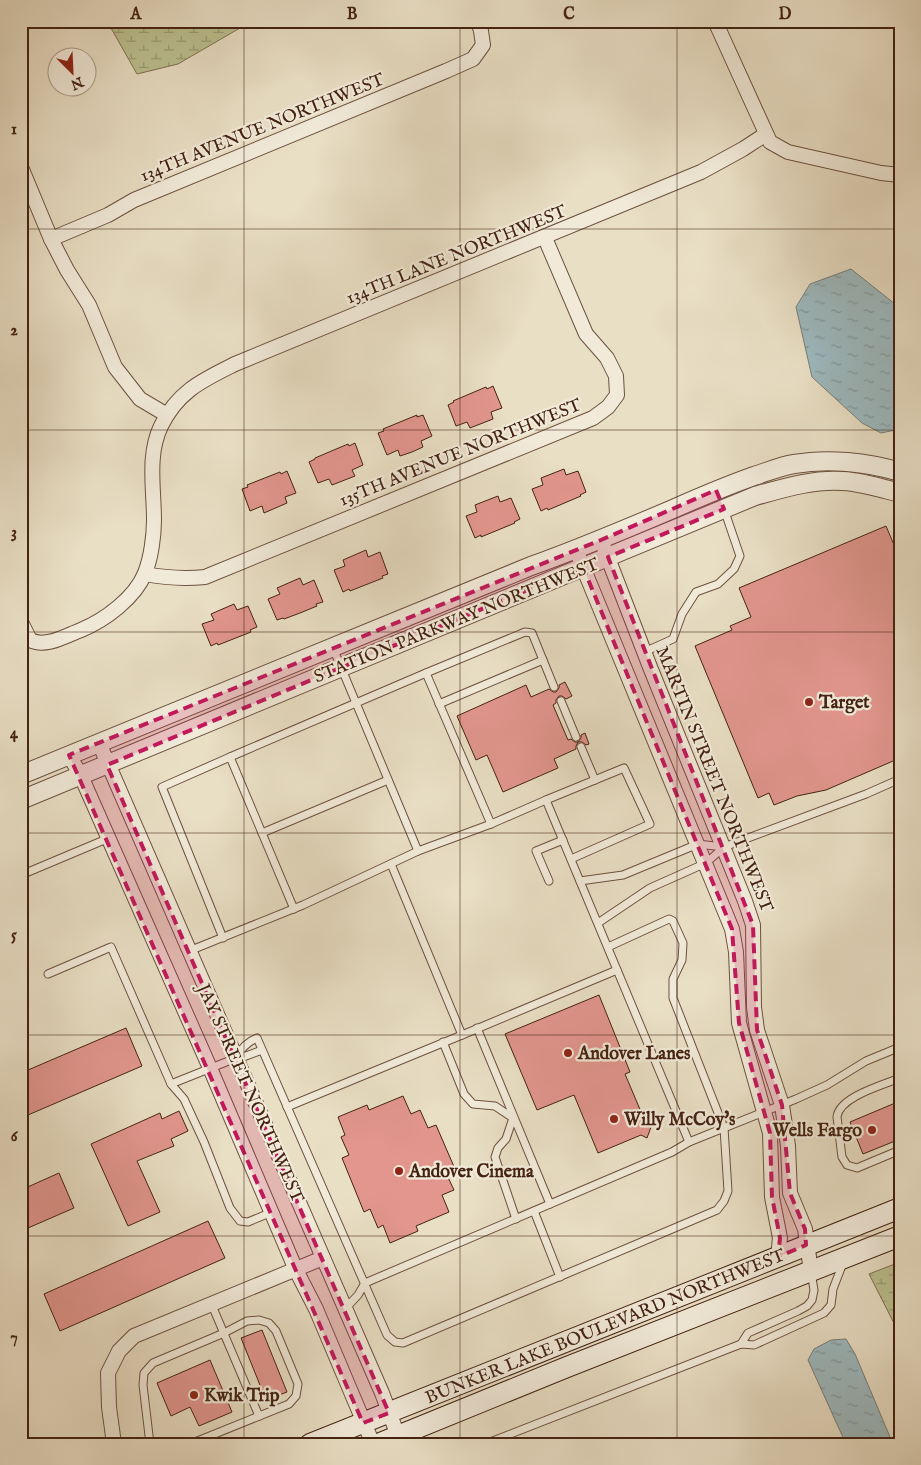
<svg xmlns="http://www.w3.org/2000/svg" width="921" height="1465" font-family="'IM FELL English',serif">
  <defs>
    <pattern id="wetland-marsh" width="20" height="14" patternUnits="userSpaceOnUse" patternTransform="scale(1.25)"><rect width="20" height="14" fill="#bcc090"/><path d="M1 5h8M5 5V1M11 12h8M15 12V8" fill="none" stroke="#9a9c74"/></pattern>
    <pattern id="water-ripples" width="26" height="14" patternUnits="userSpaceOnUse" patternTransform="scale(1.25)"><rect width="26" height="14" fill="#9dbac0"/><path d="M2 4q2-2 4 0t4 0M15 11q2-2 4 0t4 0" fill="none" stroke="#82979b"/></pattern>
  </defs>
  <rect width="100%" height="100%" fill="#e9dfc5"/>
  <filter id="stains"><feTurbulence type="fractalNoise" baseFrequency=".004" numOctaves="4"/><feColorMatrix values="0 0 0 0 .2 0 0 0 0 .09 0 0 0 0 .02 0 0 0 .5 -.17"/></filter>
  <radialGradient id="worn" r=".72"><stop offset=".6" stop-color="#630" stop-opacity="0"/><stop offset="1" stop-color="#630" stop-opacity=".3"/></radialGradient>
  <g fill="url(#wetland-marsh)" stroke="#807151">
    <path d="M107,21H252L178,64L137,74Z"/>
    <path d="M900,1262V1335L869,1274Z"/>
  </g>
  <g fill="url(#water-ripples)" stroke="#797d7a">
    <path d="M851,269L900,308V429L881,433L862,423L812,377L796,307L810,284Z"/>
    <path d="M846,1339L855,1354L893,1444H846L808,1360L814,1349L831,1340Z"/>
  </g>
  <g fill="#e2968e" stroke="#442212">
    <path d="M493,386L502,408L491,412L493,419L470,428L467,422L456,426L448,405L454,402L453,401L486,387L487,389Z"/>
    <path d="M417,415V417L423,415L432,436L421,441L423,447L412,452L400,456L398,450L387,455L378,433L384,431L383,429Z"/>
    <path d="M355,443L363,465L352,470L355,476L332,485L329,479L318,483L309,462L315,459V458L348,444L349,446Z"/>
    <path d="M564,469L566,475L578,471L586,492L580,495L581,496L548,510L547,508L541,511L532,489L543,485L541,478Z"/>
    <path d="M287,471L296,493L285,497L287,503L264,513L262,506L250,511L242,489L248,487L247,485L280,472L281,474Z"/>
    <path d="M498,496L500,502L511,498L520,519L514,522L515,523L481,537V535L475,538L466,516L477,512L475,505Z"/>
    <path d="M886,526L900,559V758L826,790L797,796L774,805L769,793L758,798L695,646L732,630L730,626L751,617L739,588Z"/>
    <path d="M366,550L368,557L380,552L388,574L382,576L383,578L350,591L349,589L343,592L334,570L345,566L343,560Z"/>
    <path d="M300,578L303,585L314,580L323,602L316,604L317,606L300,613L284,619L283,618L277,620L268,599L280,594L277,588Z"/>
    <path d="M234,604L237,610L248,606L257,627L250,630L251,632L218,645L217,643L211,646L202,624L214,620L211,614Z"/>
    <path d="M565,682L572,696L566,699L562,696H559L556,700V703L553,705L568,740L571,739L575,742H578L581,738V735L585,733L589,744L586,745L582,742H578L576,746V749L554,759L558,768L503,792L487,755L476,760L457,716L526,685L531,697L549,689L553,692H556L559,688V685Z"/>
    <path d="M599,995L630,1072L625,1074L647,1126L651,1127L647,1138L641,1135L598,1153L574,1095L537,1110L505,1034Z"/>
    <path d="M126,1028L142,1066L21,1118V1073Z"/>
    <path d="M403,1096L411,1114L420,1110L428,1128L436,1125L455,1169L446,1173L454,1190L442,1195L449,1212L416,1226L418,1231L390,1243L383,1225L378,1228L370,1209L364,1212L342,1158L349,1155L341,1137L345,1135L338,1117L367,1105L369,1110Z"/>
    <path d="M900,1101V1139L863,1154L850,1122Z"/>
    <path d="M179,1111L188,1131L171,1139L174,1146L137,1161L160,1212L128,1226L91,1144L160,1113L162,1119Z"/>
    <path d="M59,1173L74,1208L21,1231V1190Z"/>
    <path d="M208,1221L225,1258L60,1331L44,1294Z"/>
    <path d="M262,1330L287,1392L266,1400L241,1338Z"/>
    <path d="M210,1360L232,1412L199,1426L190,1407L171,1416L157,1383Z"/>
  </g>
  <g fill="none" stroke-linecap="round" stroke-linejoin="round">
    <defs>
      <g id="service">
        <path d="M333,648L418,851"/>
        <path d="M644,652L673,639L682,614L696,592L718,584L734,569L740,556L724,509"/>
        <path d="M426,673L525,632L532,633L554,687"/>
        <path d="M561,701L576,737"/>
        <path d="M439,704L543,660"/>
        <path d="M581,747L595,780"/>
        <path d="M230,757L426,673L491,824"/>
        <path d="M546,800L624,768L650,824L571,859"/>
        <path d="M262,833L388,780"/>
        <path d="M391,864L462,1035L617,970"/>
        <path d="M21,875L109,838"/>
        <path d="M549,881L536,851L563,840"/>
        <path d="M580,881L623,875L698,844L723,847"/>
        <path d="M598,923L650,888L706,863L724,847L866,794L900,779"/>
        <path d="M223,938L162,787L230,757L294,909"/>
        <path d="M189,951L303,905L418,851L491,824L546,800L689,1142L796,1099L827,1085L866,1061L900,1047"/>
        <path d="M48,974L111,947L171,1084L236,1058"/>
        <path d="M477,1028L550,1204"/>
        <path d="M443,1042L464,1094L473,1104L495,1106L513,1118L506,1139L498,1148L495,1157L516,1219"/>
        <path d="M262,1050L246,1056L236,1058C241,1048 247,1042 257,1038L387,1335L395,1342L403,1343L717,1210L724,1201L728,1191L724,1128L673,998V979L682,960L683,943L673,921L669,919L608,947"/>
        <path d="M900,1078C883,1085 839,1097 837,1117L842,1157L847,1165L857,1168L900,1150"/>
        <path d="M171,1084L184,1099L204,1142L230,1208L240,1221L248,1222L272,1212"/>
        <path d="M287,1107L462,1035"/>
        <path d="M534,1211L560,1277"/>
        <path d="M211,1303L259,1416"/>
        <path d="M345,1309L358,1295L365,1283L672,1152L689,1142"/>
        <path d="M741,1344L748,1333L798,1311L807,1306L812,1300L814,1290L811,1272"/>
        <path d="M150,1444L143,1385L144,1373L153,1363L224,1333L247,1321L259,1320L269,1323L276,1331L298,1384L296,1396L289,1404L190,1444"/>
        <path d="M485,1444L741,1344L754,1345L824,1313L831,1305L833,1289L843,1263"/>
      </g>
      <g id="minor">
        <path d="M715,21L770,142L788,152L881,173L900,175"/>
        <path d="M21,167L51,239L67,270L89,305L115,367L140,399L167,415"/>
        <path d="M51,239L108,215L134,200L446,71L473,59L483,45L481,31L478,21"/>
        <path d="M601,540L650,667L745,901L753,925L754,1007L757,1030L782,1105L788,1146L790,1193L805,1229L811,1271"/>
        <path d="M576,550L732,929L736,952L739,1023L770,1133L772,1197L780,1238L778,1257"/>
        <path d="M145,574C166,578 184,579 205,577L593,418L608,407L617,395L616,376L607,358L586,334L545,238"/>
        <path d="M21,622L30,640C46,648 65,636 81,630C105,620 135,598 145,573C151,558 154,536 154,520C154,489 147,455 161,426C178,391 203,380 235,364L701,172L743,149L766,134"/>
        <path d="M99,743L382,1393L398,1436"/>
        <path d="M69,755L81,776L210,1068L296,1270L316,1309L373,1444"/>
        <path d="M114,1444L109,1407L108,1373L119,1351L134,1336L323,1258"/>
      </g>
      <g id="tertiary">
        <path d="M21,775L531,566C579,549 626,529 673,509C700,497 726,486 754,476C767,472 781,466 794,464C828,458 867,462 900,472"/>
        <path d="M21,800L755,496C784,488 813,479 843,481C862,482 881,488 900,493"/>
      </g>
      <g id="secondary">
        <path d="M310,1444L900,1208"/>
        <path d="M378,1444L567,1367L900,1236"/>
      </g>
    </defs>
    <use href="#service" stroke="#6d513f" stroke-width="9"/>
    <use href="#minor" stroke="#6d513f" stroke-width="16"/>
    <use href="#tertiary" stroke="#6d513f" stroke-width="20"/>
    <use href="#secondary" stroke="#442212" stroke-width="22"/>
    <use href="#service" stroke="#f1ead9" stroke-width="7"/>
    <use href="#minor" stroke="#f1ead9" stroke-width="14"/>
    <use href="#tertiary" stroke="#f1ead9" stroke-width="18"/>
    <use href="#secondary" stroke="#f1ead9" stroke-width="20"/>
  </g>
  <path fill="#c2185b" fill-opacity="0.2" stroke="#c2185b" stroke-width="4" stroke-dasharray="10 6" stroke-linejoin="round" d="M716,490L724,509L608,557L753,925L757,1030L782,1105L790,1193L805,1229L806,1245L778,1257L780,1238L772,1197L770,1133L739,1023L732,929L583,567L107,765L389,1413L363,1423L69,755L601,540Z"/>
  <path fill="none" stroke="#442212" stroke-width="1" stroke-opacity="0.55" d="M244,21V1444M460,21V1444M677,21V1444M21,229H900M21,430H900M21,632H900M21,833H900M21,1035H900M21,1236H900"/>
  <g fill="#8f2418" stroke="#f1ead9" stroke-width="2">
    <circle cx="809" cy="702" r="5"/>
    <circle cx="568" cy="1053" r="5"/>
    <circle cx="614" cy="1119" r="5"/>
    <circle cx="872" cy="1130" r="5"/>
    <circle cx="399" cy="1171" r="5"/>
    <circle cx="194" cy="1395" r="5"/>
  </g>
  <g text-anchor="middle" stroke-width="4.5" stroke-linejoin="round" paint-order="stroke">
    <g font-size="18" fill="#442212" stroke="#f1ead9">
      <text transform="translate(262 127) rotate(-22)" y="6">134TH AVENUE NORTHWEST</text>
      <text transform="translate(456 254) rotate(-22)" y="6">134TH LANE NORTHWEST</text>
      <text transform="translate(460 452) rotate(-22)" y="6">135TH AVENUE NORTHWEST</text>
      <text transform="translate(456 620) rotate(-22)" y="6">STATION PARKWAY NORTHWEST</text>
      <text transform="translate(715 779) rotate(68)" y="6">MARTIN STREET NORTHWEST</text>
      <text transform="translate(251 1093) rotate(66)" y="6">JAY STREET NORTHWEST</text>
      <text transform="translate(605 1326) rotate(-22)" y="6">BUNKER LAKE BOULEVARD NORTHWEST</text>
    </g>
    <g font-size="18" font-weight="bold" fill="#442212" stroke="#f1ead9" text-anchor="start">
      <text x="819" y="708">Target</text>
      <text x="578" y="1059">Andover Lanes</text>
      <text x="624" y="1125">Willy McCoy's</text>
      <text x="862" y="1136" text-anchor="end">Wells Fargo</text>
      <text x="409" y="1177">Andover Cinema</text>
      <text x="204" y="1401">Kwik Trip</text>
    </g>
  </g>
  <rect width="921" height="1465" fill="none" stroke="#e9dfc5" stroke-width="55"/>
  <g transform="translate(72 72) rotate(156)"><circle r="24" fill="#f1ead9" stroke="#ac9a89"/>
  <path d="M0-4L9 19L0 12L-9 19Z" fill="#8f2418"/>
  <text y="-8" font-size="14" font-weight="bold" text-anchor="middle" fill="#442212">N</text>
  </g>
  <rect x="28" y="28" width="866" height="1410" fill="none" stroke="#442212" stroke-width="2"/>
  <g font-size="16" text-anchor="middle" font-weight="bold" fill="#442212">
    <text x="136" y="19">A</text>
    <text x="352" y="19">B</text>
    <text x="569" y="19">C</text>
    <text x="785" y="19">D</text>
    <text x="14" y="134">1</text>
    <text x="14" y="335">2</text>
    <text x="14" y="537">3</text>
    <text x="14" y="738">4</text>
    <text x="14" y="940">5</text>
    <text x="14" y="1141">6</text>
    <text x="14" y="1342">7</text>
  </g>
  <rect width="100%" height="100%" filter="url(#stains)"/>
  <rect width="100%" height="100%" fill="url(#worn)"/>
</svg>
